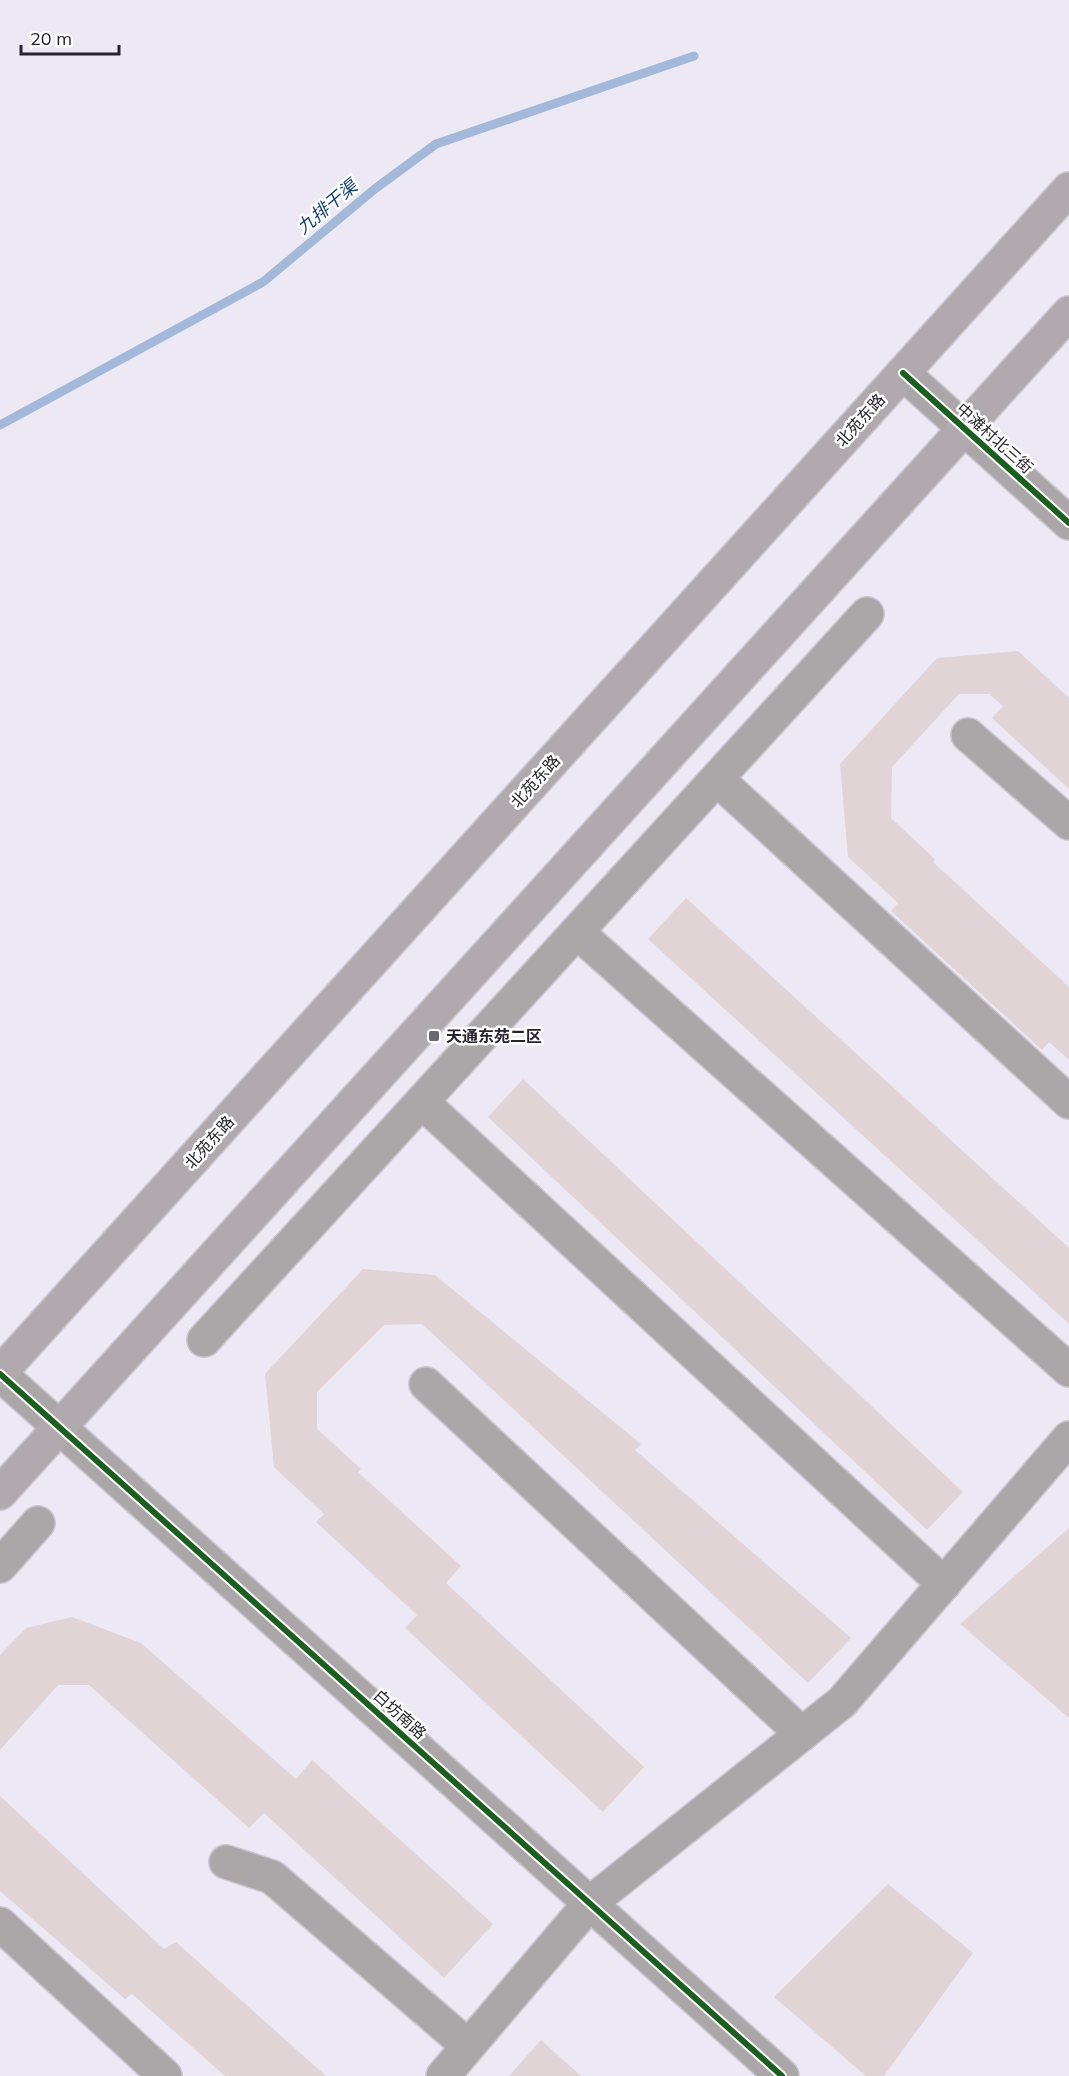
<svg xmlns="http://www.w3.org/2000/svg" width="1069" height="2076" font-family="Mulish,'Noto Sans SC',sans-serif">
  <rect width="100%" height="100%" fill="#ece9f5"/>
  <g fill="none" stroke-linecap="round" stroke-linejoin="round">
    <path stroke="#a4b9da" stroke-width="9" d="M0,425L263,282L376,188L436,144L694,56"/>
  </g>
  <g fill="#e0d4d6">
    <path d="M1018,651L1069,698V789L992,718L1003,706L989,694H959L892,767L891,818L935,859L933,862L1069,987V1060L1049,1042L1042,1050L891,911L898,903L848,857L840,764L937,658Z"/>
    <path d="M686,898L1069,1248V1324L648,939Z"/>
    <path d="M523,1079L963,1492L927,1530L488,1117Z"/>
    <path d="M363,1269L435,1275L641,1444L635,1450L851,1638L808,1683L422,1324L384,1325L317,1392V1429L361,1469L358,1472L461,1566L446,1583L644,1767L603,1812L405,1628L417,1615L316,1522L324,1514L274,1467L265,1374Z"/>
    <path d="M1069,1528V1718L960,1624Z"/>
    <path d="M72,1617L141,1643L296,1779L312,1760L493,1924L444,1978L264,1813L249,1828L89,1685H58L0,1750V1655L26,1628Z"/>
    <path d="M0,1796L164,1949L176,1942L326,2076H225L132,1994L125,1999L0,1891Z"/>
    <path d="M888,1884L973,1953L884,2076H866L774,1997Z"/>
    <path d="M541,2040L581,2076H509Z"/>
  </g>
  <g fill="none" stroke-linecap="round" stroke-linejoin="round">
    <defs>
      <g id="minor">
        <path d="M903,373L1069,523"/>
        <path d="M968,735L1069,823"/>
        <path d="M717,779L1069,1102"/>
        <path d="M577,932L1069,1370"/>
        <path d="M422,1102L944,1584"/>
        <path d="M204,1340L867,614"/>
        <path d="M0,1374L782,2076"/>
        <path d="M426,1384L802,1734"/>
        <path d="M0,1566L38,1523"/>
        <path d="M226,1862L272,1877L468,2046"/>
        <path d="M0,1924L165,2076"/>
        <path d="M443,2076L590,1903L842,1702L1069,1438"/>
      </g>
      <g id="major">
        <path d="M0,1373L1069,189"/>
        <path d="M0,1493L1069,313"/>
      </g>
    </defs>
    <use href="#minor" stroke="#c9c6d0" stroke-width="36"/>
    <use href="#major" stroke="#c9c6d0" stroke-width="36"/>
    <use href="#minor" stroke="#aba7a8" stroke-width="33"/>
    <use href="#major" stroke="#b0a9ae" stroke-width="33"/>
    <defs>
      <g id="cycleway">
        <path d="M903,373L1069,523"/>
        <path d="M0,1374L782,2076"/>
      </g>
    </defs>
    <use href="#cycleway" stroke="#fff" stroke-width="10"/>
    <use href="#cycleway" stroke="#1b5e20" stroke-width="6"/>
  </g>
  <rect fill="#6b6874" stroke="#fff" stroke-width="2" x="428" y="1030" width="12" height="12" rx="3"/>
  <g text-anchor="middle" stroke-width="5" stroke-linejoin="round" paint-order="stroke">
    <g font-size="16" fill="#26232e" stroke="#fff">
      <text transform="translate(860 420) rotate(-48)" y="6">北苑东路</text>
      <text transform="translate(995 438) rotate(42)" y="6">中滩村北三街</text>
      <text transform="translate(535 781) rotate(-48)" y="6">北苑东路</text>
      <text transform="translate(209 1142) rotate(-48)" y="6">北苑东路</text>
      <text transform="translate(400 1714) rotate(42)" y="6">白坊南路</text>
    </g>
    <g font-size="16" font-weight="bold" fill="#26232e" stroke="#fff" text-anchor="start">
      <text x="446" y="1042">天通东苑二区</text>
    </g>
    <g font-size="18" font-style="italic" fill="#123f72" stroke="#fff">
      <text transform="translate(327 207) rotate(-40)" y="6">九排干渠</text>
    </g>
  </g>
  <path d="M21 45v9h98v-9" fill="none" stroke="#26232e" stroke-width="3"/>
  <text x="30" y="45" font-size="18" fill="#26232e" stroke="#ffffff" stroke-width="4.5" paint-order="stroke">20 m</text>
</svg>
